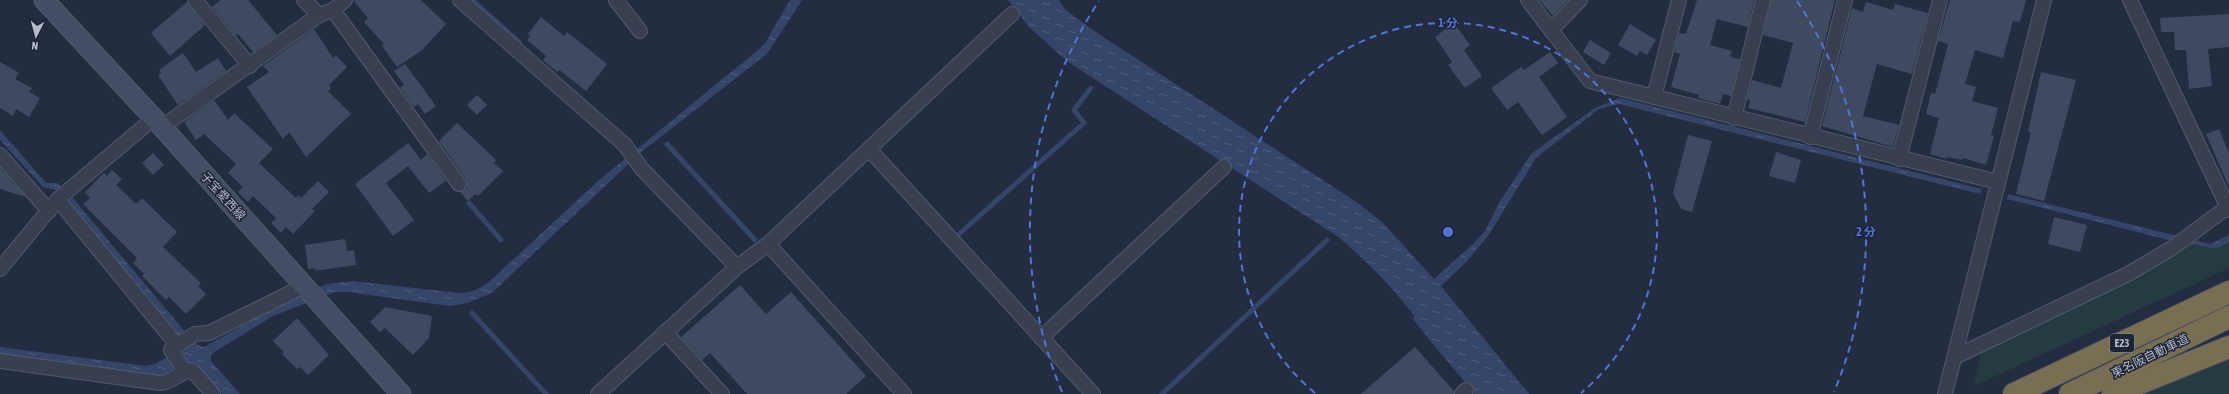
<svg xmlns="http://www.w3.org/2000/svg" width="2229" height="394" font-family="'Asap Condensed','Noto Sans JP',sans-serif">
  <defs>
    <pattern id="water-ripples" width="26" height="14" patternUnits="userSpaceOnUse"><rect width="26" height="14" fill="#354569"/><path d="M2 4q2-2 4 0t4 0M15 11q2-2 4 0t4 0" fill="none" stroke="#505e7d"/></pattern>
  </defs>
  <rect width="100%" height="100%" fill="#232c41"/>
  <g fill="#253b42">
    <path d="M2229,242V268L1974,386L1981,353L2129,281L2187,244L2215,249Z"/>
    <path d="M2229,357V394H2136Z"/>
  </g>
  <g fill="url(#water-ripples)">
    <path d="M790,0H802L767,54L640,153L492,293L467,303L450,306L347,292H334L273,316L211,354V361L240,394H222L197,365L188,363L164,378L0,359V347L146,366L155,364L185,347L56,190L43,187L0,140V130L46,183H57L72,197L187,334L199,346L204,347L288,301L327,284L352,281L459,293C472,293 479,289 489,282L598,181L758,50L764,45Z"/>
    <path d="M1008,0H1059L1065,9L1091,29L1361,205L1384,224L1434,279L1474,243L1485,231L1499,203L1531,154L1595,108L1620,98L1982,189L1980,194L1619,104L1599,109L1536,158L1488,236L1466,262L1441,286L1529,394H1474C1454,368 1432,344 1413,319L1414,315C1391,286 1365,259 1337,236L1068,62L1028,26Z"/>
    <path d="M2008,194L2210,244L2229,235V242L2216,249L2169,240L2007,199Z"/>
  </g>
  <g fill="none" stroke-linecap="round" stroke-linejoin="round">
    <g stroke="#354569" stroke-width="5">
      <path d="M472,0L519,42"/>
      <path d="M667,144L755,240"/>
      <path d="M469,203L501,240"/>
      <path d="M958,235L1084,123L1074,110L1091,88"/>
      <path d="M472,313L546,394"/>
      <path d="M1162,394L1327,240"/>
    </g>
  </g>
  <g fill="#3f4a61">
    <path d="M221,0H248L277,35L253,52L238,34L236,36L212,7Z"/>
    <path d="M353,0H421L446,24L422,50L397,67L382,46L384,44L364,22L368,18Z"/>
    <path d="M1539,0H1568L1553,16Z"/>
    <path d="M1697,0H1754L1748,27L1717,19L1710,45L1732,51L1730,57L1740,59L1731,96L1723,94L1720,104L1698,98L1699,95L1671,87L1680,54L1674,52L1679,33L1686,34Z"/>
    <path d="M1771,0H1835L1805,122L1748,108L1750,100L1747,99L1752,80L1781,88L1793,43L1763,35Z"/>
    <path d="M1950,0H2026L2020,22L2013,21L2003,58L1975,50L1965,84L1976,87L1972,101L1998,108L1991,135L1994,136L1986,165L1963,158L1962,160L1947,157V159L1930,154L1939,118L1926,114L1931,93L1935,94L1948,44L1938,41Z"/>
    <path d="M187,2L205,25L170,56L151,33Z"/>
    <path d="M1866,2L1893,10L1895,4L1928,13L1912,74L1877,64L1863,116L1899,125L1893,147L1822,126L1852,8L1863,12Z"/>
    <path d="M2229,14V47L2208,49L2212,86L2189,89L2186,50H2175L2174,32H2161L2160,18Z"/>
    <path d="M541,17L564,36L567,32L607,64L586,91L562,72L559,70L557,72L543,60L546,56L527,40L530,36L528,34Z"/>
    <path d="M1454,23L1470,45L1464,50L1482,76L1465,88L1448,65L1452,62L1435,37Z"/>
    <path d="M1630,24L1656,40L1647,55L1640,51L1637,56L1618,45Z"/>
    <path d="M314,29L333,58L336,55L347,67L329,85L331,88L328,91L351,114L306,157L289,132L283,139L247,87L269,72L263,66Z"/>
    <path d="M1590,40L1611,53L1604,65L1583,52Z"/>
    <path d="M1550,52L1558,63L1539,77L1567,117L1542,135L1518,102L1507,110L1491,88L1521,67L1524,70Z"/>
    <path d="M183,53L196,72L218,58L226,71L178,105L158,75L161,73L159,70Z"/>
    <path d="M0,62L19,73L15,79L32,88L29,92L40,98L29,117L16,109L13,116L0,108Z"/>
    <path d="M405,64L436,106L425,114L418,104L414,107L400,88L404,85L394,71Z"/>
    <path d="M2041,72L2076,80L2044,201L2016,194L2031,132H2028Z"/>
    <path d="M477,95L487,105L477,115L467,105Z"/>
    <path d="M214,100L228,120L234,113L273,149L259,163L296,198L298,195L301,198L318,181L329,192L312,209L315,211L293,234L286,227L281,233L271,223L276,218L253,196L248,202L238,192L243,187L228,173L236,164L204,134L196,140L184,122Z"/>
    <path d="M457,123L496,160L494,163L503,171L478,196L475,194L468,201L460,192L467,188L466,179L439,141Z"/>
    <path d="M2219,129L2229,153V187L2206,134Z"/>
    <path d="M1688,135L1712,141L1692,212L1681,209L1673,193Z"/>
    <path d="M408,143L421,160L427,154L446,181L429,193L408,166L386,183L414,220L393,236L355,184Z"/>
    <path d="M1776,152L1801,160L1795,183L1769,176Z"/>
    <path d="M153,153L164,165L153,175L142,163Z"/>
    <path d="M0,168L26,197L0,189Z"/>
    <path d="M112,170L122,179L116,185L136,204L142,198L177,232L163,247L201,283L198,286L206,294L186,314L169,297L166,300L142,276L144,274L133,263L137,258L83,204L90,198L85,192L104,173L107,176Z"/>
    <path d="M2054,217L2087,225L2080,252L2048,244Z"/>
    <path d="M345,239L347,251L354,250L356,265L315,271V268L308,269L305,245Z"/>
    <path d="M740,285L766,314L791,292L866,376L846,394H747L710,353L702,360L681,337Z"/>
    <path d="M385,307L432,316L429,338L413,355L385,328L380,332L370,322Z"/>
    <path d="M297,318L329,355L308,375L300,367L297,369L282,354L284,352L273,341Z"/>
    <path d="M1415,347L1454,391V394H1361Z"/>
  </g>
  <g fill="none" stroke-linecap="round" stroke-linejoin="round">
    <defs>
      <g id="street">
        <path d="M195,0L250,66"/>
        <path d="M304,0L319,15"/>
        <path d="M460,0L625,145L641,168L737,267"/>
        <path d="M616,0L640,31"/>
        <path d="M1528,0L1590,81L1998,182"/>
        <path d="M2130,0L2229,210"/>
        <path d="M333,10L459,184"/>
        <path d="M1551,30L1580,0"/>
        <path d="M1654,97L1679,0"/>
        <path d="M1734,118L1763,0"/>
        <path d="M162,127L319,15L333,10L345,0"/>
        <path d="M1810,137L1845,0"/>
        <path d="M869,149L1093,394"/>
        <path d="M0,155L49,211"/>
        <path d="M1899,159L1940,0"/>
        <path d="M58,200L177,345L171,350L185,371"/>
        <path d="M768,244L904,394"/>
        <path d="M0,269L58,199L153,119"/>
        <path d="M665,332L722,394"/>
        <path d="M1041,338L1224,167"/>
        <path d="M177,345L195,334L209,333L304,286"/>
        <path d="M1955,357L2128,274L2172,248L2229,206"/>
        <path d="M0,361L160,383C172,383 180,371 192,370L213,394"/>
        <path d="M598,394L737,267L768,244L1012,14"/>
        <path d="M1462,394L1466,390"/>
        <path d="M1945,394L2044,0"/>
      </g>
      <path id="secondary" d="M44,0L162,127L401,394"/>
      <g id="highway">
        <path d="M2014,394L2229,292"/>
        <path d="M2070,394L2229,317"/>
        <path d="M2113,394L2229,347"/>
      </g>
    </defs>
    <use href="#street" stroke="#525a6b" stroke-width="16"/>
    <use href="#secondary" stroke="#525a6b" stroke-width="21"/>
    <use href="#highway" stroke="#3f4758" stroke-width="24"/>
    <use href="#street" stroke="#373f51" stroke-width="14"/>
    <use href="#secondary" stroke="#454d64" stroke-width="19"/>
    <use href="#highway" stroke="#776e54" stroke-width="22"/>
  </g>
  <g fill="none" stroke="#5274d3" stroke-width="2" stroke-dasharray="7 5">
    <path d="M1315 393A209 209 0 1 1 1581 393"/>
    <path d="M1062 392A418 418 0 0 1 1099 1M1797 1A418 418 0 0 1 1834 392"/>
  </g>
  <g text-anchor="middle" stroke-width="3" stroke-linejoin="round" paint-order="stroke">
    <rect fill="#1c2436" stroke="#868d9e" stroke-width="1" x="2110" y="334" width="24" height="18" rx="3"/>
    <g font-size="11" font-weight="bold" fill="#b4bacb">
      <text x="2122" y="347">E23</text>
    </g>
    <g font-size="12" fill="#b4bacb" stroke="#1c2436">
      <text transform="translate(223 196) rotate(48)" y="4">子宝愛西線</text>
      <text transform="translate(2150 356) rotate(-26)" y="4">東名阪自動車道</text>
    </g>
  </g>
  <circle cx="1448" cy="232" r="6" fill="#5274d3" stroke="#1c2436" stroke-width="2"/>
  <g font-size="12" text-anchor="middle" font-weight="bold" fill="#5274d3" stroke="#1c2436" stroke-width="3" stroke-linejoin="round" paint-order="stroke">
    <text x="1448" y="27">1 分</text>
    <text x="1866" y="236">2 分</text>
  </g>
  <g transform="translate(36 36) rotate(186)" stroke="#1c2436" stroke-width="3" paint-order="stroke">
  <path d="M0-3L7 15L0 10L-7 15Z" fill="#b4bacb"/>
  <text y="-6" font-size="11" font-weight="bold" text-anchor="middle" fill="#b4bacb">N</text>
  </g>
</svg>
